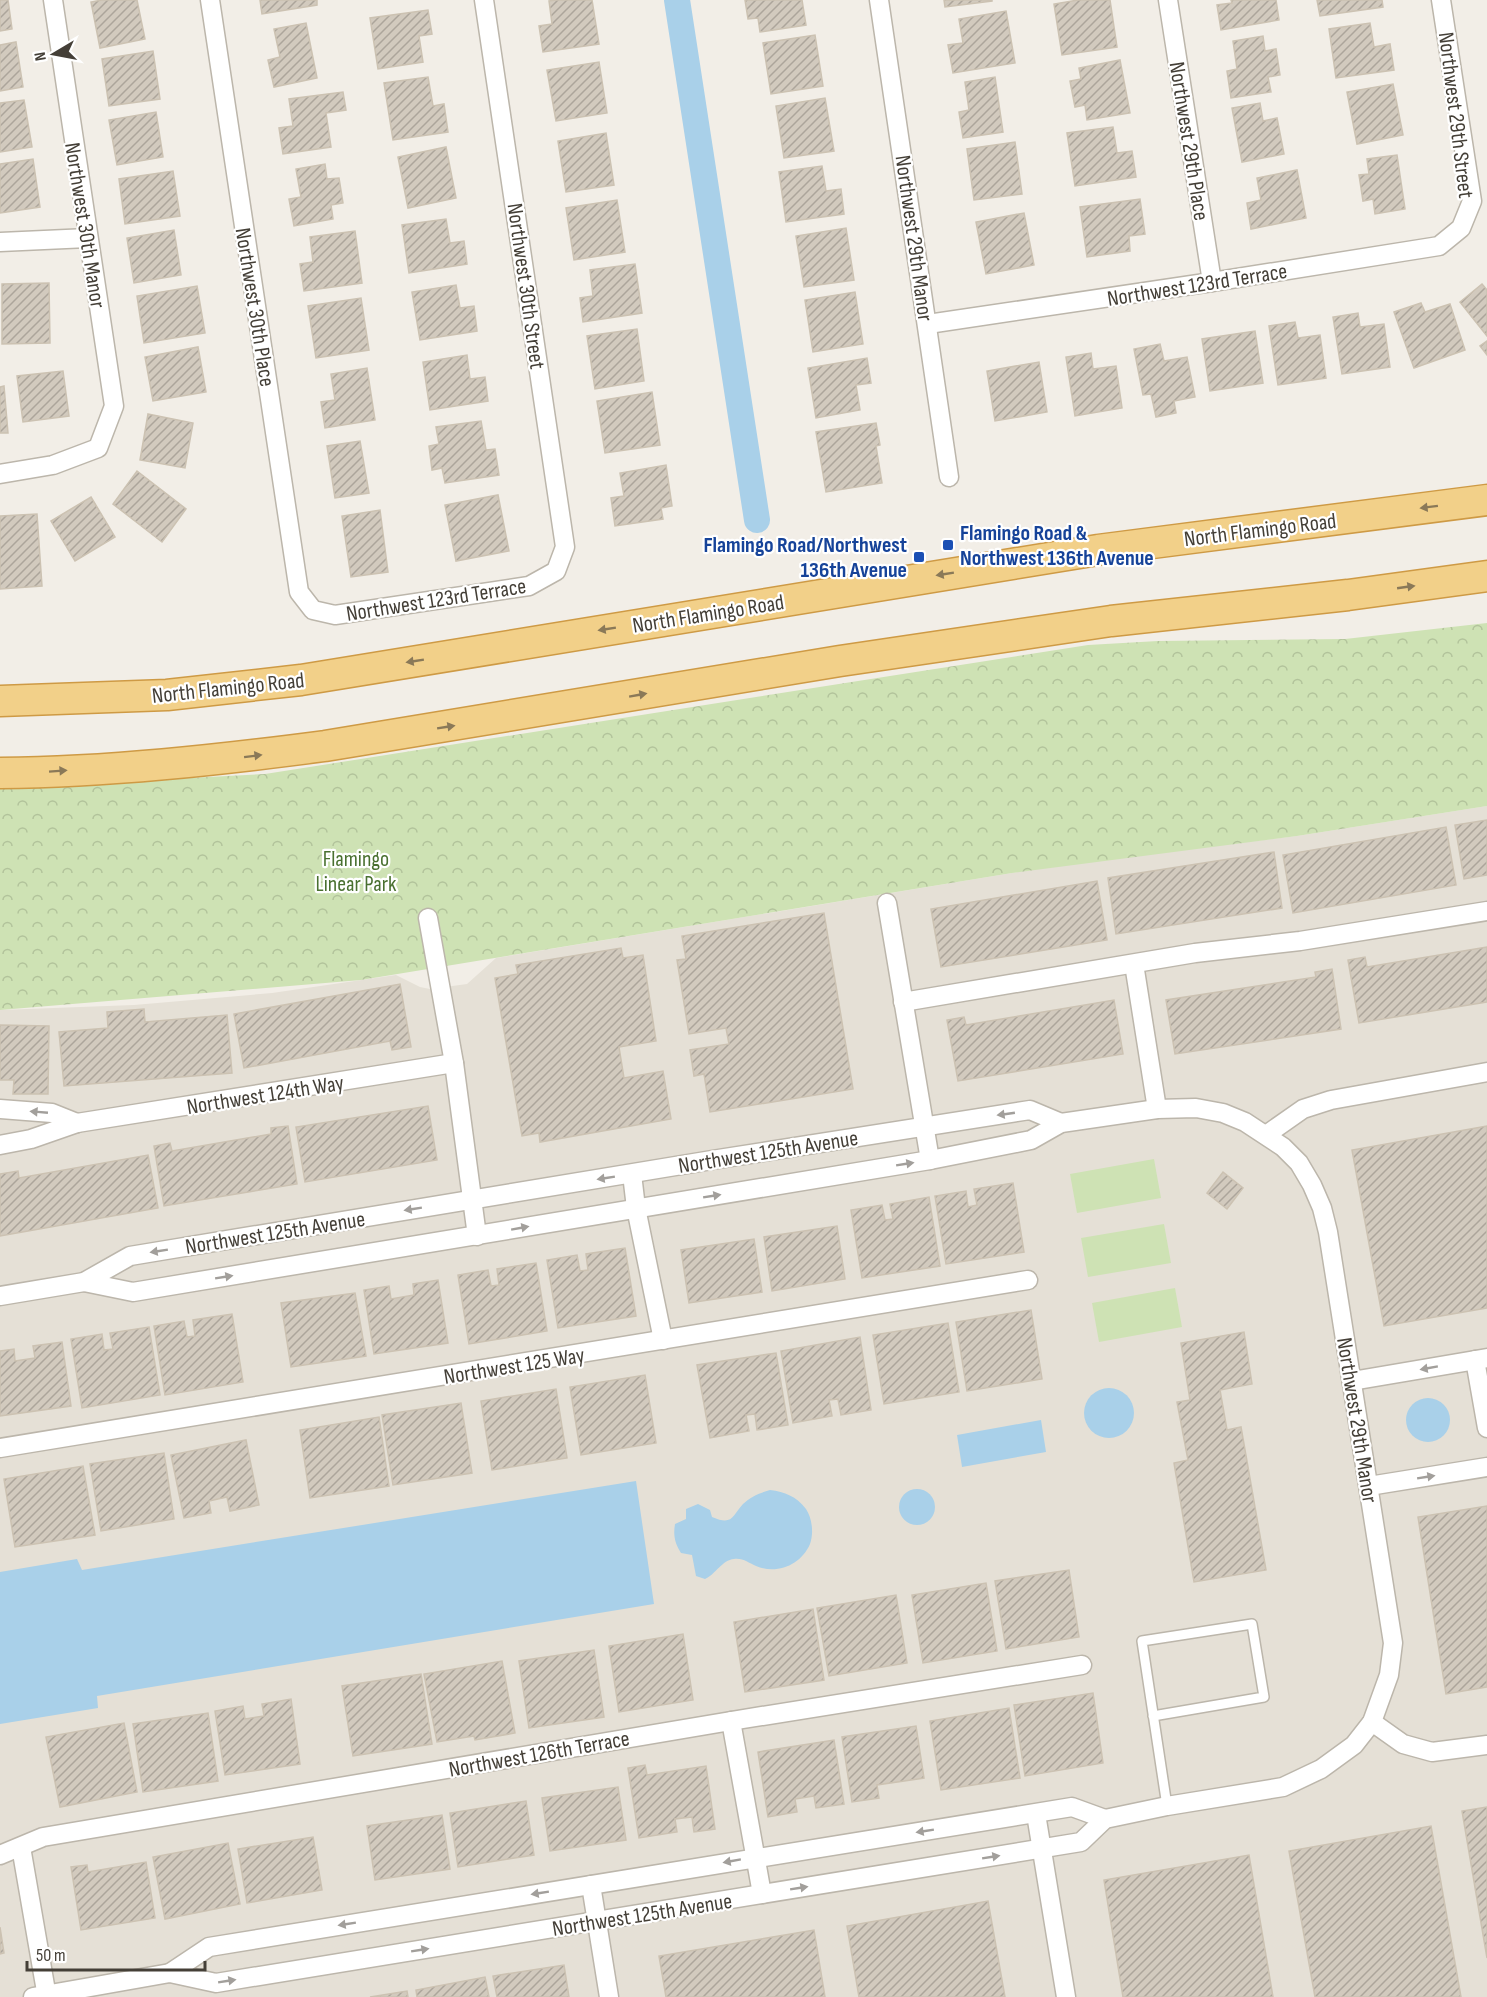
<svg xmlns="http://www.w3.org/2000/svg" width="1487" height="1997" font-family="'Sofia Sans Condensed',sans-serif">
  <defs>
    <pattern id="park-crowns" width="20" height="18" patternUnits="userSpaceOnUse" patternTransform="scale(1.5)"><rect width="20" height="18" fill="#cee2b4"/><path d="M2 6a3 3 0 1 1 6 0M12 15a3 3 0 1 1 6 0" fill="none" stroke="#b2c39b"/></pattern>
    <pattern id="building-hatch" width="6" height="6" patternUnits="userSpaceOnUse" patternTransform="scale(1.5)"><rect width="6" height="6" fill="#d2cabe"/><path d="M-1 1l2-2M0 6l6-6M5 7l2-2" fill="none" stroke="#aca59b"/></pattern>
  </defs>
  <rect width="100%" height="100%" fill="#f2eee7"/>
  <path fill="#e5e0d6" d="M1487,806V1997H0V1010L134,1005L272,993L396,975L420,987L430,989L467,984L496,958L1091,860L1297,836Z"/>
  <path fill="url(#park-crowns)" d="M1487,623V806L1297,836L1012,873L361,980L0,1010V788L265,774L1088,645L1158,641L1345,639Z"/>
  <g fill="#cee2b4">
    <path d="M1154,1159L1161,1198L1077,1213L1070,1174Z"/>
    <path d="M1164,1224L1171,1263L1088,1277L1081,1238Z"/>
    <path d="M1175,1288L1182,1327L1099,1342L1092,1303Z"/>
  </g>
  <g fill="#a9d0e9">
    <circle cx="1109" cy="1413" r="25"/>
    <circle cx="1428" cy="1420" r="22"/>
    <path d="M1041,1420L1046,1452L962,1467L957,1435Z"/>
    <path d="M636,1481L654,1604L97,1696L98,1708L0,1724V1572L77,1559L82,1570Z"/>
    <circle cx="917" cy="1507" r="18"/>
    <path d="M770,1490C785,1492 796,1496 806,1509C812,1518 814,1533 810,1544C801,1565 777,1575 756,1566C748,1563 744,1558 734,1559C722,1560 716,1574 705,1579L696,1576L692,1555L681,1553C675,1543 673,1536 675,1524L686,1519V1509L698,1504L710,1510L712,1517C733,1526 732,1516 743,1504C751,1496 760,1493 770,1490Z"/>
  </g>
  <g fill="none" stroke-linecap="round" stroke-linejoin="round">
    <path stroke="#a9d0e9" stroke-width="26" d="M677,0L757,520"/>
  </g>
  <g fill="url(#building-hatch)" stroke="#ccc2b2" stroke-width="1.5">
    <path d="M0,0H8L12,29L0,31Z"/>
    <path d="M102,0H137L145,39L100,48L91,2Z"/>
    <path d="M260,0H317V5L262,14Z"/>
    <path d="M556,0H592L599,44L543,52L539,26L552,24L549,1Z"/>
    <path d="M745,0H802L806,25L760,32L758,18L748,19Z"/>
    <path d="M944,0H992V1L945,7Z"/>
    <path d="M1078,0H1110L1117,47L1062,55L1054,4Z"/>
    <path d="M1231,0H1276L1279,20L1221,30L1217,5L1232,3Z"/>
    <path d="M1317,0H1382L1383,7L1320,16Z"/>
    <path d="M428,10L432,34L419,36L423,62L378,69L370,18Z"/>
    <path d="M1006,11L1015,63L953,73L948,45L963,43L959,19Z"/>
    <path d="M306,23L317,78L274,87L268,60L280,57L274,29Z"/>
    <path d="M1370,23L1374,47L1390,44L1394,70L1336,78L1329,29Z"/>
    <path d="M815,35L823,86L771,94L763,43Z"/>
    <path d="M1263,36L1265,51L1276,49L1280,75L1268,77L1271,92L1231,98L1227,71L1237,69L1233,41Z"/>
    <path d="M16,42L23,87L0,91V45Z"/>
    <path d="M153,51L160,99L109,106L102,59Z"/>
    <path d="M1120,60L1130,113L1087,120L1085,105L1075,107L1070,81L1081,79L1079,68Z"/>
    <path d="M599,62L607,113L556,121L547,70Z"/>
    <path d="M428,77L433,106L444,104L448,132L393,140L384,83Z"/>
    <path d="M995,77L1003,132L963,138L959,112L969,110L965,82Z"/>
    <path d="M1393,84L1403,135L1357,144L1347,92Z"/>
    <path d="M343,92L346,110L326,113L331,147L283,154L279,128L293,126L289,99Z"/>
    <path d="M825,98L834,151L784,158L776,106Z"/>
    <path d="M24,100L32,147L0,152V103Z"/>
    <path d="M1260,103L1263,121L1277,118L1284,154L1242,162L1232,108Z"/>
    <path d="M156,112L163,157L117,165L109,120Z"/>
    <path d="M1113,127L1117,153L1132,151L1136,177L1075,186L1067,133Z"/>
    <path d="M606,133L614,185L566,192L558,141Z"/>
    <path d="M1015,142L1022,194L974,200L967,149Z"/>
    <path d="M446,147L456,198L408,208L398,157Z"/>
    <path d="M1397,155L1405,209L1375,214L1373,199L1363,201L1359,175L1369,174L1367,159Z"/>
    <path d="M33,159L40,207L0,213V164Z"/>
    <path d="M325,164L327,179L339,178L343,203L331,205L333,219L294,226L289,199L301,197L296,169Z"/>
    <path d="M822,166L826,191L841,189L844,214L786,222L779,172Z"/>
    <path d="M1297,170L1306,218L1251,229L1247,203L1261,200L1257,178Z"/>
    <path d="M173,171L180,216L125,224L119,179Z"/>
    <path d="M1140,199L1145,234L1129,236L1130,251L1087,257L1080,207Z"/>
    <path d="M617,200L625,252L574,260L566,208Z"/>
    <path d="M1024,213L1034,265L986,274L976,222Z"/>
    <path d="M446,219L450,243L464,241L467,264L409,273L402,225Z"/>
    <path d="M846,228L854,280L804,287L796,236Z"/>
    <path d="M174,230L181,275L134,283L127,238Z"/>
    <path d="M355,231L362,283L304,291L300,264L313,262L310,237Z"/>
    <path d="M635,264L642,313L583,322L580,298L593,296L590,270Z"/>
    <path d="M49,283L50,343L2,344V284Z"/>
    <path d="M1482,284L1487,290V336L1460,302Z"/>
    <path d="M456,285L460,308L474,306L477,331L420,340L412,292Z"/>
    <path d="M197,286L205,333L144,343L137,296Z"/>
    <path d="M855,292L863,344L813,352L805,300Z"/>
    <path d="M361,298L369,350L316,358L308,306Z"/>
    <path d="M1421,303L1425,312L1450,304L1465,350L1414,368L1394,312Z"/>
    <path d="M1358,313L1360,327L1384,324L1390,367L1342,374L1333,317Z"/>
    <path d="M1295,322L1298,338L1320,335L1326,378L1278,385L1269,326Z"/>
    <path d="M637,329L644,381L595,389L587,336Z"/>
    <path d="M1255,331L1263,383L1210,391L1202,339Z"/>
    <path d="M1487,341V355L1480,346Z"/>
    <path d="M1160,344L1164,361L1187,357L1195,397L1174,401L1176,413L1156,417L1151,394L1143,395L1134,349Z"/>
    <path d="M198,347L206,392L153,401L145,357Z"/>
    <path d="M1091,353L1093,369L1116,366L1122,408L1075,416L1066,357Z"/>
    <path d="M467,355L470,379L485,377L488,401L430,410L423,362Z"/>
    <path d="M867,358L871,383L856,385L860,410L816,418L808,368Z"/>
    <path d="M1039,362L1047,412L995,421L987,371Z"/>
    <path d="M367,368L375,420L325,428L321,402L335,400L331,374Z"/>
    <path d="M63,371L69,416L23,422L17,376Z"/>
    <path d="M4,386L8,433H0V387Z"/>
    <path d="M652,392L660,445L605,453L597,401Z"/>
    <path d="M148,414L193,423L185,468L140,460Z"/>
    <path d="M481,421L486,450L495,449L499,475L445,483L442,468L432,470L429,446L439,444L436,427Z"/>
    <path d="M876,423L880,445L876,446L882,483L826,492L816,432Z"/>
    <path d="M360,441L369,493L335,498L327,446Z"/>
    <path d="M666,465L672,506L661,508L663,519L615,526L611,498L624,496L620,473Z"/>
    <path d="M137,471L186,509L162,542L113,504Z"/>
    <path d="M498,495L509,551L456,561L445,505Z"/>
    <path d="M91,497L115,537L75,561L51,521Z"/>
    <path d="M380,510L388,572L351,577L342,516Z"/>
    <path d="M37,514L42,586L0,589V516Z"/>
    <path d="M1487,820V875L1464,879L1455,825Z"/>
    <path d="M1446,827L1456,885L1293,913L1283,855Z"/>
    <path d="M1274,852L1282,908L1116,934L1108,878Z"/>
    <path d="M1097,881L1107,940L941,967L931,909Z"/>
    <path d="M824,913L853,1089L710,1112L704,1074L694,1076L690,1050L729,1044L726,1028L689,1034L677,960L686,959L682,936Z"/>
    <path d="M1487,947V1002L1359,1023L1348,960L1365,957L1367,967Z"/>
    <path d="M621,948L623,958L643,955L656,1041L619,1047L624,1078L663,1071L671,1119L540,1142L539,1133L522,1136L495,978L518,974L516,965Z"/>
    <path d="M1332,969L1341,1029L1175,1054L1166,1000L1316,977L1315,972Z"/>
    <path d="M400,984L411,1047L392,1050L390,1041L244,1068L234,1014Z"/>
    <path d="M1114,1000L1123,1054L958,1081L947,1020L964,1017L966,1025Z"/>
    <path d="M144,1009L145,1022L227,1015L232,1073L64,1086L59,1032L108,1028L107,1012Z"/>
    <path d="M0,1025L49,1026L48,1094H13L14,1080H0Z"/>
    <path d="M428,1106L437,1160L305,1182L296,1127Z"/>
    <path d="M288,1126L297,1184L164,1206L154,1146L170,1143L172,1151L271,1134V1128Z"/>
    <path d="M1487,1126V1308L1384,1326L1352,1150Z"/>
    <path d="M148,1155L158,1208L0,1236V1174L18,1171L19,1178Z"/>
    <path d="M1223,1172L1243,1188L1227,1209L1207,1193Z"/>
    <path d="M1013,1183L1024,1252L946,1264L935,1196L966,1191L968,1207L977,1205L974,1189Z"/>
    <path d="M929,1197L940,1266L862,1278L851,1210L882,1205L885,1220L893,1219L890,1204Z"/>
    <path d="M837,1226L845,1279L772,1291L764,1237Z"/>
    <path d="M754,1239L762,1292L689,1303L681,1250Z"/>
    <path d="M625,1248L636,1316L558,1328L547,1260L577,1255L580,1271L588,1270L586,1254Z"/>
    <path d="M536,1263L547,1331L469,1344L458,1275L488,1270L491,1286L499,1285L497,1269Z"/>
    <path d="M438,1280L448,1343L374,1354L364,1290L389,1286L391,1299L414,1295L413,1284Z"/>
    <path d="M355,1293L366,1356L291,1367L281,1303Z"/>
    <path d="M1031,1310L1042,1379L967,1391L956,1322Z"/>
    <path d="M232,1314L243,1382L165,1395L154,1326L184,1321L187,1337L195,1336L193,1320Z"/>
    <path d="M948,1323L959,1392L884,1404L873,1335Z"/>
    <path d="M149,1327L160,1395L82,1408L71,1339L102,1334L104,1350L113,1349L110,1333Z"/>
    <path d="M1244,1332L1252,1384L1220,1390L1227,1430L1241,1427L1266,1570L1194,1582L1174,1463L1188,1460L1177,1402L1190,1400L1181,1343Z"/>
    <path d="M860,1337L871,1410L841,1415L838,1399L829,1400L832,1416L793,1423L781,1351Z"/>
    <path d="M62,1342L71,1406L0,1416V1351L14,1349L15,1361L35,1358L33,1346Z"/>
    <path d="M776,1353L788,1425L757,1430L755,1414L746,1415L749,1431L710,1438L697,1365Z"/>
    <path d="M645,1375L656,1443L581,1455L570,1387Z"/>
    <path d="M556,1389L567,1458L492,1470L481,1401Z"/>
    <path d="M461,1403L472,1473L393,1485L382,1415Z"/>
    <path d="M379,1417L389,1486L310,1498L300,1430Z"/>
    <path d="M246,1440L259,1505L230,1511L227,1497L209,1501L211,1513L184,1518L171,1455Z"/>
    <path d="M164,1453L174,1519L101,1531L90,1464Z"/>
    <path d="M83,1466L95,1535L15,1547L4,1479Z"/>
    <path d="M1487,1506V1687L1446,1694L1418,1517Z"/>
    <path d="M1069,1570L1079,1637L1006,1649L995,1581Z"/>
    <path d="M986,1583L997,1651L923,1663L912,1595Z"/>
    <path d="M896,1595L907,1663L829,1676L817,1608Z"/>
    <path d="M813,1609L824,1680L745,1692L734,1622Z"/>
    <path d="M683,1634L693,1700L619,1712L609,1646Z"/>
    <path d="M594,1650L604,1717L529,1728L519,1661Z"/>
    <path d="M502,1661L515,1733L475,1740L474,1736L437,1742L424,1674Z"/>
    <path d="M421,1674L432,1744L353,1756L342,1686Z"/>
    <path d="M1093,1693L1103,1763L1025,1776L1014,1705Z"/>
    <path d="M291,1699L300,1764L225,1775L215,1711L243,1706L245,1719L264,1716L262,1704Z"/>
    <path d="M1009,1708L1020,1778L941,1790L930,1721Z"/>
    <path d="M208,1713L218,1781L143,1792L133,1724Z"/>
    <path d="M124,1723L137,1792L60,1807L46,1737Z"/>
    <path d="M916,1726L924,1778L877,1785L879,1798L852,1802L842,1737Z"/>
    <path d="M834,1740L844,1804L816,1808L814,1796L795,1799L797,1812L768,1817L758,1752Z"/>
    <path d="M645,1765L647,1775L706,1766L715,1829L694,1832L692,1817L675,1819L677,1832L639,1838L628,1768Z"/>
    <path d="M618,1787L626,1840L550,1851L542,1798Z"/>
    <path d="M526,1801L534,1855L458,1867L450,1813Z"/>
    <path d="M1487,1807V1958L1462,1811Z"/>
    <path d="M442,1815L450,1869L375,1880L367,1826Z"/>
    <path d="M1431,1826L1461,1997H1315L1289,1851Z"/>
    <path d="M313,1837L322,1890L247,1903L238,1849Z"/>
    <path d="M228,1843L240,1904L165,1919L153,1857Z"/>
    <path d="M1249,1855L1273,1997H1123L1104,1880Z"/>
    <path d="M146,1862L155,1918L81,1930L71,1867L87,1865L88,1872Z"/>
    <path d="M988,1901L1005,1997H859L847,1926Z"/>
    <path d="M0,1927L4,1953L0,1954Z"/>
    <path d="M814,1930L825,1997H666L659,1956Z"/>
    <path d="M564,1965L569,1997H497L493,1976Z"/>
    <path d="M485,1977L489,1997H417L416,1990Z"/>
    <path d="M407,1991L408,1997H370Z"/>
  </g>
  <g fill="none" stroke-linecap="round" stroke-linejoin="round">
    <defs>
      <path id="service" d="M1153,1716L1264,1697L1252,1624L1142,1641L1167,1806"/>
      <g id="minor">
        <path d="M210,0L299,592L313,610L335,615L529,586L556,571L565,547L484,0"/>
        <path d="M879,0L949,477"/>
        <path d="M1168,0L1212,282"/>
        <path d="M0,242L88,238"/>
        <path d="M928,324L1212,282L1439,246L1461,228L1472,201L1441,0"/>
        <path d="M0,474L53,465L98,448L114,406L53,0"/>
        <path d="M887,903L930,1160"/>
        <path d="M428,918L454,1063L477,1236"/>
        <path d="M1134,964L1157,1109"/>
        <path d="M903,1002L1195,953L1300,941L1487,911"/>
        <path d="M0,1109L52,1113L77,1123"/>
        <path d="M1266,1135L1303,1109L1331,1100L1487,1072"/>
        <path d="M0,1145L31,1139L77,1123L454,1063"/>
        <path d="M632,1174L636,1208L663,1340"/>
        <path d="M0,1296L84,1282L130,1256L712,1160L1030,1110L1061,1123"/>
        <path d="M1475,1360L1487,1428"/>
        <path d="M1352,1381L1487,1358"/>
        <path d="M0,1448L1028,1280"/>
        <path d="M1369,1486L1487,1467"/>
        <path d="M731,1721L762,1894"/>
        <path d="M1372,1722L1403,1744L1432,1752L1487,1745"/>
        <path d="M1036,1814L1066,1997"/>
        <path d="M21,1847L47,1997"/>
        <path d="M0,1855L43,1837L731,1721L1082,1665"/>
        <path d="M591,1885L609,1997"/>
        <path d="M170,1973L209,1947L1072,1807L1105,1819"/>
        <path d="M33,1997L170,1973L216,1983L1081,1842L1105,1819L1167,1806L1283,1787L1321,1769L1354,1745L1372,1722L1389,1675L1393,1643L1328,1232L1322,1208L1312,1185L1299,1163L1283,1147L1245,1122L1223,1113L1196,1108L1157,1109L1061,1123L1031,1140L930,1160L133,1292L84,1282"/>
      </g>
      <g id="trunk">
        <path d="M0,701L167,695L301,680L1098,550L1487,500"/>
        <path d="M0,773C108,772 218,760 325,746L840,661L1111,621L1348,595L1487,576"/>
      </g>
    </defs>
    <use href="#service" stroke="#bcb6ab" stroke-width="12"/>
    <use href="#minor" stroke="#bcb6ab" stroke-width="21"/>
    <use href="#trunk" stroke="#ce9a45" stroke-width="33"/>
    <use href="#service" stroke="#fff" stroke-width="9"/>
    <use href="#minor" stroke="#fff" stroke-width="18"/>
    <use href="#trunk" stroke="#f2d089" stroke-width="30"/>
  </g>
  <defs><path id="oneway-solid" d="M-6-.8H1V-3.2L6.5 0L1 3.2V.8H-6Z" transform="scale(1.5)"/></defs>
  <g fill="#8a7958">
    <use href="#oneway-solid" transform="translate(1429 507) rotate(173)"/>
    <use href="#oneway-solid" transform="translate(945 574) rotate(171)"/>
    <use href="#oneway-solid" transform="translate(1406 587) rotate(-8)"/>
    <use href="#oneway-solid" transform="translate(607 629) rotate(171)"/>
    <use href="#oneway-solid" transform="translate(415 661) rotate(171)"/>
    <use href="#oneway-solid" transform="translate(638 695) rotate(-10)"/>
    <use href="#oneway-solid" transform="translate(446 727) rotate(-9)"/>
    <use href="#oneway-solid" transform="translate(253 756) rotate(-7)"/>
    <use href="#oneway-solid" transform="translate(58 771) rotate(-4)"/>
  </g>
  <g fill="#a29f9b">
    <use href="#oneway-solid" transform="translate(39 1112) rotate(-175)"/>
    <use href="#oneway-solid" transform="translate(1006 1114) rotate(172)"/>
    <use href="#oneway-solid" transform="translate(905 1164) rotate(-9)"/>
    <use href="#oneway-solid" transform="translate(606 1178) rotate(171)"/>
    <use href="#oneway-solid" transform="translate(712 1196) rotate(-9)"/>
    <use href="#oneway-solid" transform="translate(413 1209) rotate(171)"/>
    <use href="#oneway-solid" transform="translate(520 1228) rotate(-10)"/>
    <use href="#oneway-solid" transform="translate(159 1251) rotate(171)"/>
    <use href="#oneway-solid" transform="translate(224 1277) rotate(-9)"/>
    <use href="#oneway-solid" transform="translate(1429 1368) rotate(170)"/>
    <use href="#oneway-solid" transform="translate(1426 1477) rotate(-9)"/>
    <use href="#oneway-solid" transform="translate(925 1831) rotate(171)"/>
    <use href="#oneway-solid" transform="translate(991 1857) rotate(-9)"/>
    <use href="#oneway-solid" transform="translate(732 1861) rotate(170)"/>
    <use href="#oneway-solid" transform="translate(799 1888) rotate(-9)"/>
    <use href="#oneway-solid" transform="translate(540 1893) rotate(171)"/>
    <use href="#oneway-solid" transform="translate(347 1924) rotate(171)"/>
    <use href="#oneway-solid" transform="translate(420 1950) rotate(-9)"/>
    <use href="#oneway-solid" transform="translate(227 1981) rotate(-9)"/>
  </g>
  <g fill="#1a4fb4" stroke="#fff" stroke-width="2">
    <rect x="942" y="539" width="12" height="12" rx="3"/>
    <rect x="913" y="551" width="12" height="12" rx="3"/>
  </g>
  <g text-anchor="middle" stroke-width="4.5" stroke-linejoin="round" paint-order="stroke">
    <g font-size="22" fill="#443f37" stroke="#fff">
      <text transform="translate(1457 115) rotate(83)" y="8">Northwest 29th Street</text>
      <text transform="translate(1190 141) rotate(81)" y="8">Northwest 29th Place</text>
      <text transform="translate(86 225) rotate(81)" y="8">Northwest 30th Manor</text>
      <text transform="translate(915 238) rotate(82)" y="8">Northwest 29th Manor</text>
      <text transform="translate(1197 284) rotate(-9)" y="8">Northwest 123rd Terrace</text>
      <text transform="translate(527 286) rotate(82)" y="8">Northwest 30th Street</text>
      <text transform="translate(256 307) rotate(81)" y="8">Northwest 30th Place</text>
      <text transform="translate(1260 529) rotate(-7)" y="8">North Flamingo Road</text>
      <text transform="translate(436 599) rotate(-9)" y="8">Northwest 123rd Terrace</text>
      <text transform="translate(708 613) rotate(-9)" y="8">North Flamingo Road</text>
      <text transform="translate(228 687) rotate(-6)" y="8">North Flamingo Road</text>
      <text transform="translate(265 1094) rotate(-9)" y="8">Northwest 124th Way</text>
      <text transform="translate(768 1151) rotate(-9)" y="8">Northwest 125th Avenue</text>
      <text transform="translate(275 1232) rotate(-9)" y="8">Northwest 125th Avenue</text>
      <text transform="translate(514 1365) rotate(-9)" y="8">Northwest 125 Way</text>
      <text transform="translate(1358 1420) rotate(81)" y="8">Northwest 29th Manor</text>
      <text transform="translate(539 1753) rotate(-10)" y="8">Northwest 126th Terrace</text>
      <text transform="translate(642 1914) rotate(-9)" y="8">Northwest 125th Avenue</text>
    </g>
    <g font-size="22" font-weight="bold" fill="#164399" stroke="#fff" text-anchor="start">
      <text x="960" y="540">Flamingo Road &amp;<tspan x="960" dy="25">Northwest 136th Avenue</tspan></text>
      <text x="907" y="552" text-anchor="end">Flamingo Road/Northwest<tspan x="907" dy="25">136th Avenue</tspan></text>
    </g>
    <g font-size="22" fill="#497030" stroke="#fff">
      <text x="356" y="866">Flamingo<tspan x="356" dy="25">Linear Park</tspan></text>
    </g>
  </g>
  <g transform="translate(54 54) rotate(260)" stroke="#ffffff" stroke-width="4.5" paint-order="stroke">
  <path d="M0-4.5L10 22L0 15L-10 22Z" fill="#443f37"/>
  <text y="-9" font-size="16" font-weight="bold" text-anchor="middle" fill="#443f37">N</text>
  </g>
  <path d="M27 1961v9h178v-9" fill="none" stroke="#443f37" stroke-width="3"/>
  <text x="36" y="1961" font-size="18" fill="#443f37" stroke="#ffffff" stroke-width="4.5" paint-order="stroke">50 m</text>
</svg>
